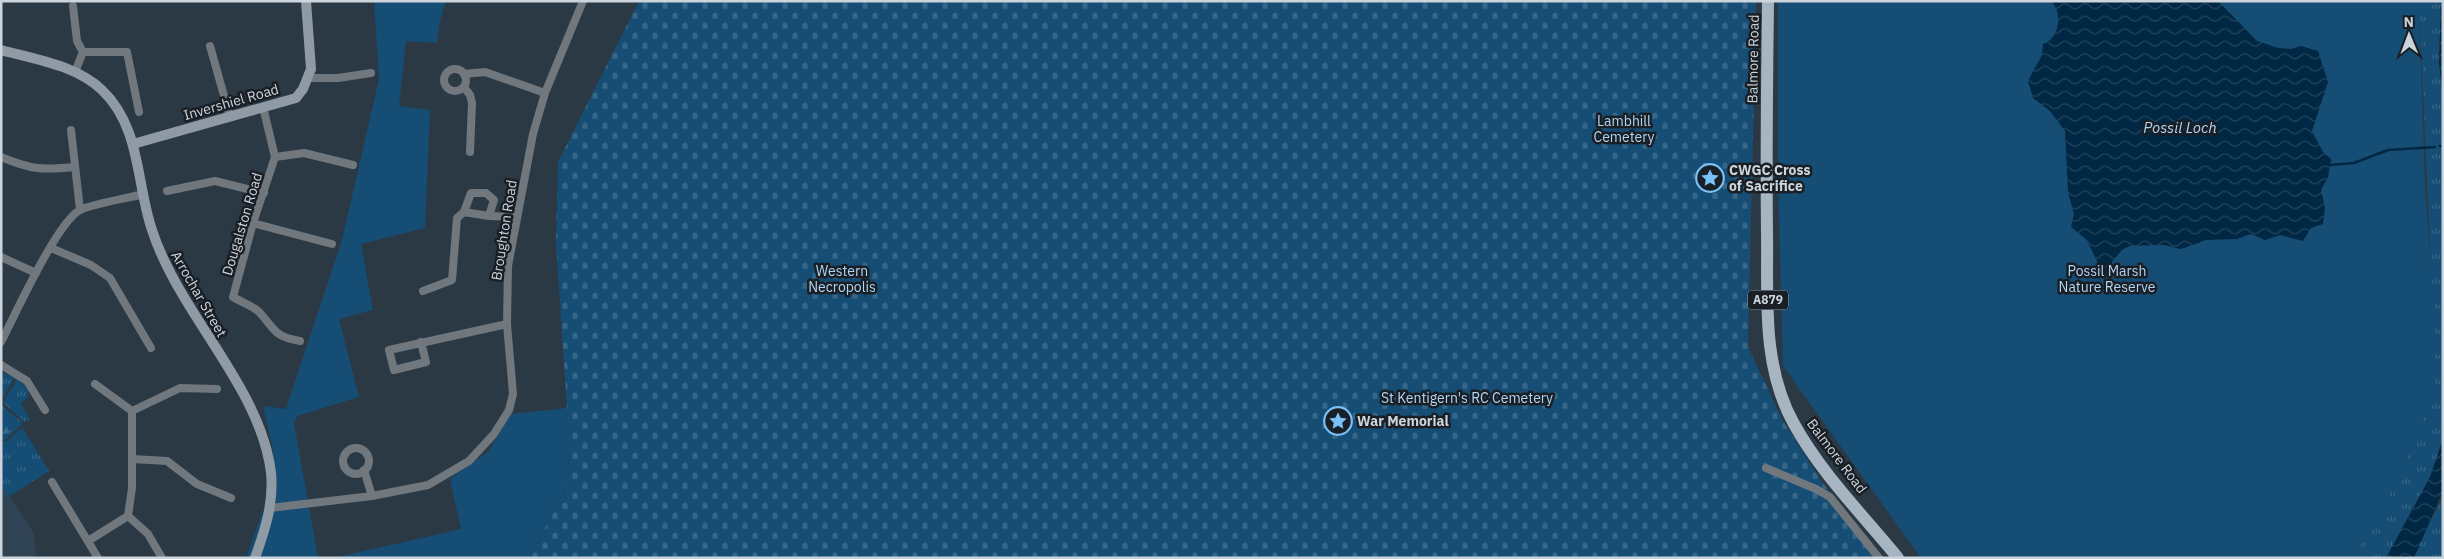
<svg xmlns="http://www.w3.org/2000/svg" width="2444" height="559" font-family="'IBM Plex Sans',sans-serif">
  <defs>
    <pattern id="grass-tufts" width="24" height="20" patternUnits="userSpaceOnUse" patternTransform="scale(1.25)"><rect width="24" height="20" fill="#154d75"/><path d="M3 7l-1-3M5 7V3M7 7l1-3M15 17l-1-3M17 17v-4M19 17l1-3" fill="none" stroke="#366688"/></pattern>
    <pattern id="forest-firs" width="22" height="20" patternUnits="userSpaceOnUse" patternTransform="scale(1.25)"><rect width="22" height="20" fill="#154d75"/><path d="M5 1l3.5 6h-7zM16 11l3.5 6h-7z" fill="#366688"/></pattern>
    <pattern id="cemetery-stones" width="16" height="16" patternUnits="userSpaceOnUse" patternTransform="scale(1.25)"><rect width="16" height="16" fill="#154d75"/><path d="M2 7V4a2 2 0 0 1 4 0v3zM10 15v-3a2 2 0 0 1 4 0v3z" fill="#366688"/></pattern>
    <pattern id="water-waves" width="16" height="10" patternUnits="userSpaceOnUse" patternTransform="scale(1.25)"><rect width="16" height="10" fill="#002743"/><path d="M0 5q4-4 8 0t8 0" fill="none" stroke="#24455e"/></pattern>
  </defs>
  <rect width="100%" height="100%" fill="#2b3945"/>
  <path fill="#304455" d="M1,484L34,533L36,558H1Z"/>
  <g fill="url(#grass-tufts)">
    <path d="M2218,1H2441L2439,62L2443,100V439L2430,477L2386,558H2347L2431,275L2420,17L2365,28Z"/>
    <path d="M1,372L14,378L1,401Z"/>
    <path d="M17,379L29,390L28,397L21,403L30,420L25,422L3,403Z"/>
    <path d="M11,413L23,423L5,440L11,426Z"/>
    <path d="M20,429H23L49,471L8,497L1,486V441H7Z"/>
    <path d="M2443,498V558H2410Z"/>
  </g>
  <path fill="url(#forest-firs)" d="M2,406L11,413V426L5,440H1Z"/>
  <path fill="url(#cemetery-stones)" d="M639,1H1756L1748,347L1783,421L1822,482L1884,558H529L569,483L567,408L556,243L558,162Z"/>
  <g fill="#154d75">
    <path d="M374,1H446L440,21L437,43L406,41L399,106L430,110L425,228L361,244L373,310L339,319L359,397L297,416L294,423L318,558H246L261,516L273,494V450L263,406L286,409L342,240L379,79Z"/>
    <path d="M1778,1H2419L2425,186L2435,325L2434,387L2421,428L2373,529L2350,558H1921L1783,366L1778,179Z"/>
    <path d="M567,408L569,483L529,558H333L461,529L450,479L489,451L511,414Z"/>
  </g>
  <g fill="url(#water-waves)">
    <path d="M2051,1H2218L2257,41L2279,48L2291,49L2301,46L2318,51L2328,82L2312,131L2323,152L2331,159L2328,177L2321,190L2325,208L2323,224L2311,228L2303,241L2280,235L2265,240L2251,234L2237,239L2207,240L2181,249L2164,245L2129,246L2122,250L2109,265L2106,274H2103L2087,240L2071,227L2074,214L2068,192L2065,131L2050,111L2033,98L2028,81L2042,55L2043,44C2060,38 2063,13 2051,1Z"/>
    <path d="M2441,1H2443V100L2439,62Z"/>
    <path d="M2443,439V491L2414,558H2386L2430,477Z"/>
  </g>
  <g fill="none" stroke-linecap="round" stroke-linejoin="round">
    <g stroke="#002743" stroke-width="2.5">
      <path d="M2440,146H2443"/>
      <path d="M2330,165L2354,163L2388,150L2435,147"/>
    </g>
    <g stroke="#70777d" stroke-width="8">
      <path d="M73,6L77,41L83,52L75,72"/>
      <path d="M210,46L230,117"/>
      <path d="M83,52H127L139,112"/>
      <circle cx="455" cy="80" r="11"/>
      <path d="M464,74L485,72L545,93"/>
      <path d="M309,78H338L371,73"/>
      <path d="M464,87L470,95L472,103L470,152"/>
      <path d="M263,107L275,157L253,223L233,297C241,302 254,306 260,313C276,331 275,337 300,341"/>
      <path d="M71,130L80,210"/>
      <path d="M1,157C32,170 42,170 75,167"/>
      <path d="M275,157L304,153L353,165"/>
      <path d="M167,191L215,181L264,193"/>
      <path d="M464,212L471,193H486L494,200L489,216"/>
      <path d="M253,223L332,244"/>
      <path d="M51,248L91,265L110,278L151,348"/>
      <path d="M1,257L36,273"/>
      <path d="M423,291L452,280L457,218L464,212L489,216L517,217"/>
      <path d="M1,342C15,315 57,222 80,210C92,204 128,198 144,194"/>
      <path d="M421,342L426,362L394,370L389,350L507,324"/>
      <path d="M1,365L27,381L45,410"/>
      <path d="M95,384L132,411"/>
      <circle cx="356" cy="461" r="13"/>
      <path d="M132,459L167,461L197,484L231,498"/>
      <path d="M1766,468L1816,489L1830,497L1879,558"/>
      <path d="M364,470L372,496"/>
      <path d="M52,482L98,558"/>
      <path d="M270,508L372,496L428,485L469,461L494,434L509,410L513,394L507,324L508,266L533,134L545,93L583,1"/>
      <path d="M128,516L148,534L162,558"/>
      <path d="M88,541L128,516L132,488V411L180,388L217,389"/>
    </g>
    <g stroke="#8f9aa4" stroke-width="10">
      <path d="M1,50C34,59 76,65 102,90C141,127 136,183 152,230C179,314 261,387 271,473C274,503 265,530 255,558"/>
      <path d="M133,144L296,98L303,89L311,69L306,1"/>
    </g>
    <path stroke="#a7b5c2" stroke-width="12" d="M1768,1C1767,78 1766,155 1767,232C1768,296 1761,365 1794,424C1821,473 1862,514 1898,558"/>
  </g>
  <defs>
    <symbol id="sight-ring" viewBox="-11 -11 22 22"><circle r="9.5" fill="#191f25" stroke="#79bff8" stroke-width="1.5"/><path d="M0-6L1.8-2.2L6-1.7L2.9 1.2L3.7 5.4L0 3.3L-3.7 5.4L-2.9 1.2L-6-1.7L-1.8-2.2Z" fill="#79bff8"/></symbol>
  </defs>
  <g fill-rule="evenodd">
    <use href="#sight-ring" x="1694" y="162" width="32" height="32"/>
    <use href="#sight-ring" x="1322" y="405" width="32" height="32"/>
  </g>
  <g text-anchor="middle" stroke-width="5" stroke-linejoin="round" paint-order="stroke">
    <rect fill="#191f25" stroke="#969ea5" stroke-width="1" x="1748" y="290.5" width="40" height="19" rx="4"/>
    <g font-size="12" font-weight="bold" fill="#ccd5dc">
      <text x="1768" y="304">A879</text>
    </g>
    <g font-size="14" fill="#ccd5dc" stroke="#191f25">
      <text transform="translate(1753 59) rotate(-89)" y="5">Balmore Road</text>
      <text transform="translate(231 102) rotate(-16)" y="5">Invershiel Road</text>
      <text transform="translate(242 224) rotate(-73)" y="5">Dougalston Road</text>
      <text transform="translate(504 230) rotate(-81)" y="5">Broughton Road</text>
      <text transform="translate(199 294) rotate(60)" y="5">Arrochar Street</text>
      <text transform="translate(1837 456) rotate(53)" y="5">Balmore Road</text>
    </g>
    <g font-size="14" fill="#b1d5f4" stroke="#191f25">
      <text x="1624" y="126">Lambhill<tspan x="1624" dy="16">Cemetery</tspan></text>
      <text x="842" y="276">Western<tspan x="842" dy="16">Necropolis</tspan></text>
      <text x="2107" y="276">Possil Marsh<tspan x="2107" dy="16">Nature Reserve</tspan></text>
      <text x="1467" y="403">St Kentigern's RC Cemetery</text>
    </g>
    <g font-size="14" font-weight="bold" fill="#ccd5dc" stroke="#191f25" text-anchor="start">
      <text x="1729" y="175">CWGC Cross<tspan x="1729" dy="16">of Sacrifice</tspan></text>
      <text x="1357" y="426">War Memorial</text>
    </g>
    <g font-size="15" font-style="italic" fill="#b1d5f4" stroke="#191f25">
      <text x="2180" y="133">Possil Loch</text>
    </g>
  </g>
  <rect width="2444" height="559" fill="none" stroke="#ccd5dc" stroke-width="5"/>
  <g transform="translate(2409 35) rotate(359)" stroke="#191f25" stroke-width="4" paint-order="stroke">
  <path d="M0-4L9 19L0 12L-9 19Z" fill="#ccd5dc"/>
  <text y="-8" font-size="14" font-weight="bold" text-anchor="middle" fill="#ccd5dc">N</text>
  </g>
</svg>
